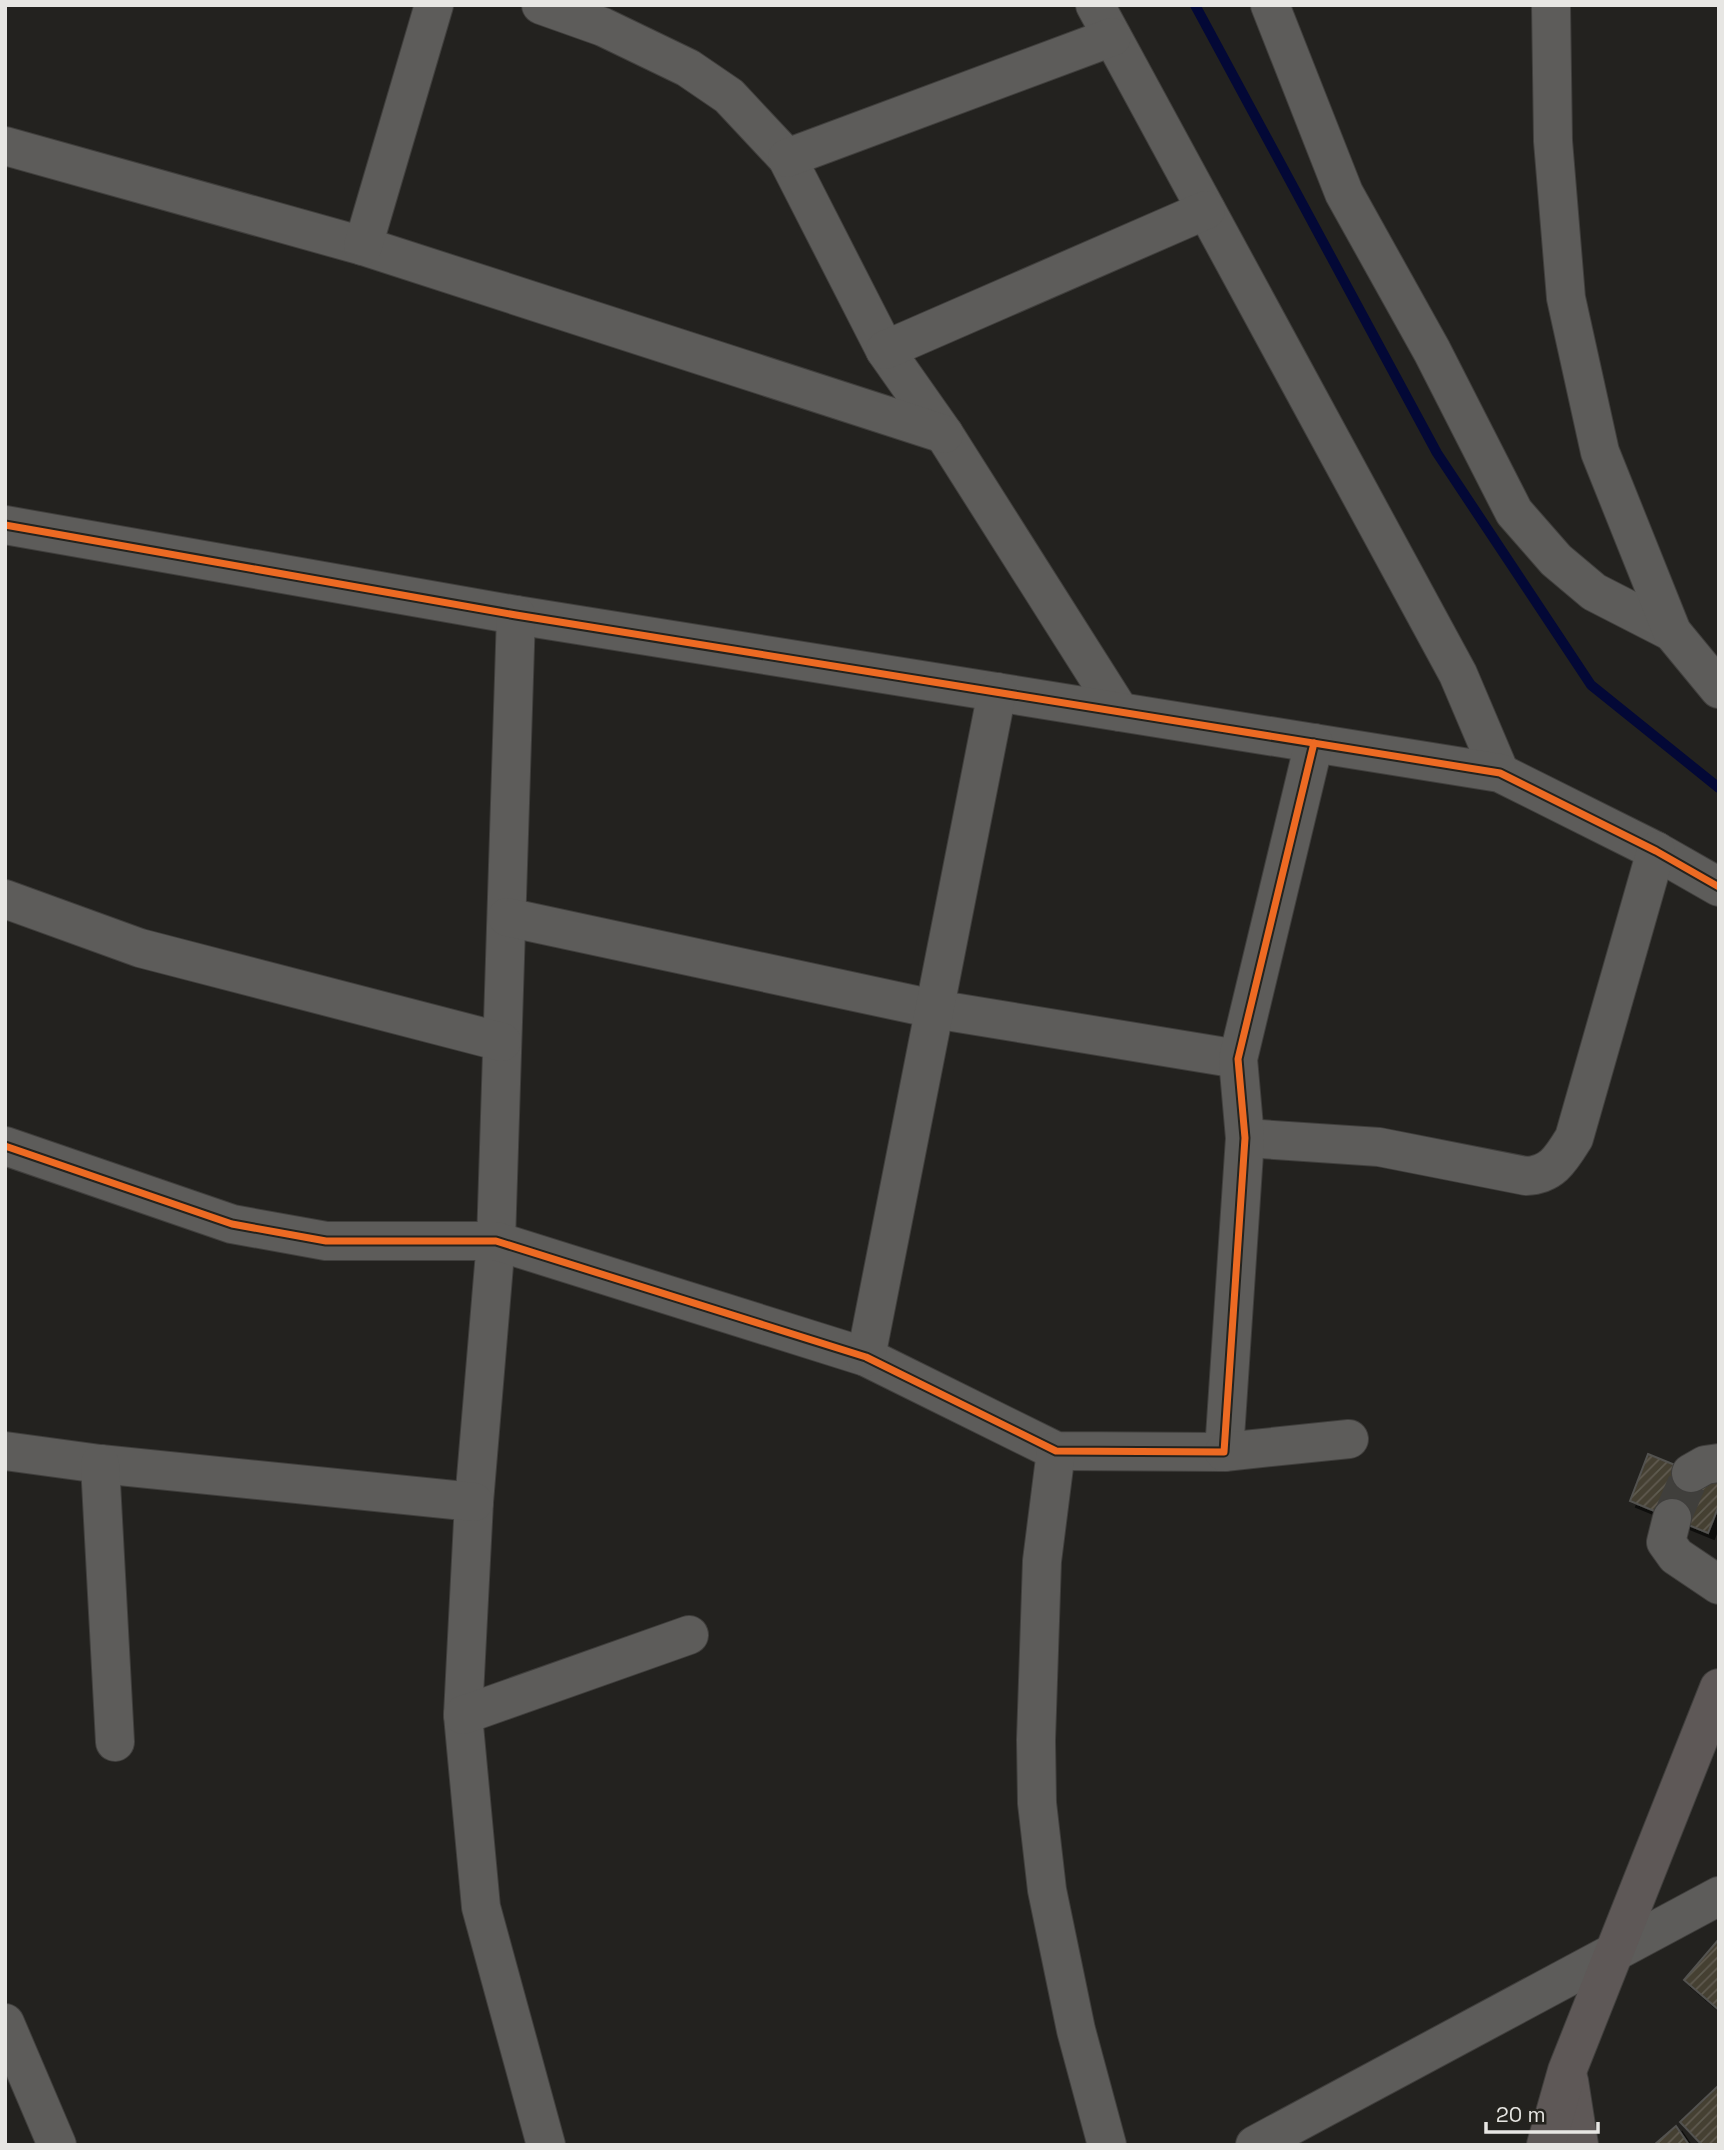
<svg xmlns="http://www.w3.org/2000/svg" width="1724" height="2150" font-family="'Space Grotesk',sans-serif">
  <defs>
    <pattern id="building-hatch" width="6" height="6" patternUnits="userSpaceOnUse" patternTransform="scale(1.75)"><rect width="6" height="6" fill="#443f32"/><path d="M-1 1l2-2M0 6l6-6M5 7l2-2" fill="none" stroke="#5f5b50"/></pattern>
    <filter id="shadow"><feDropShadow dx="6" dy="6" stdDeviation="0" flood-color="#0009"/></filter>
  </defs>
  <rect width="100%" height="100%" fill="#23221f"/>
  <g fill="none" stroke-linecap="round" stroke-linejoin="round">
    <path stroke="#030836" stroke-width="10" d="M1195,5L1437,453L1591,685L1719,788"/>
  </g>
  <g fill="url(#building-hatch)" stroke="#535250" stroke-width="2" filter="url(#shadow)">
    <path d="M1648,1454L1719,1483V1505L1708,1533L1630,1501Z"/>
    <path d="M1719,1939V2010L1684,1980Z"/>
    <path d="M1719,2085V2145H1702L1680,2122Z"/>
    <path d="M1676,2126L1689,2145H1654Z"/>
  </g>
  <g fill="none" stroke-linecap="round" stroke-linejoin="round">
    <path stroke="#403f3c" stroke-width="38" stroke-dasharray="38 19" stroke-linecap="butt" d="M1672,1518L1691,1473"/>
    <defs>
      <g id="minor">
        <path d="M541,5L603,27L688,68L729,96L787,158L885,350L944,434L1120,712"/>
        <path d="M1095,5L1458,674L1500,773"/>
        <path d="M1270,5L1344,193L1432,351L1514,512L1556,560L1594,592L1672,632"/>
        <path d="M1551,5L1553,141L1566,298L1600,452L1672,632L1719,689"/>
        <path d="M5,146L363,246L944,434"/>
        <path d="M787,158L1112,37"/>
        <path d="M363,246L434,5"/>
        <path d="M885,350L1206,210"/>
        <path d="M5,525L516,615L1500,773L1656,851L1719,887"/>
        <path d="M516,615L496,1241L474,1502L463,1715L481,1907L546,2145"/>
        <path d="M5,899L140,948L502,1042"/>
        <path d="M507,917L934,1009L1238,1059"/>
        <path d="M1245,1138L1379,1147L1526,1176C1552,1175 1561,1159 1574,1138L1656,851"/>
        <path d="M5,1146L232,1224L326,1241H496L866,1357L1056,1451L1224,1452L1245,1138L1238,1059L1314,743"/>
        <path d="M866,1357L997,692"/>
        <path d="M5,1451L100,1464L474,1502"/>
        <path d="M1056,1451L1042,1561L1036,1740L1037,1803L1047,1890L1076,2030L1107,2145"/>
        <path d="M1224,1452L1349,1439"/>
        <path d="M100,1464L115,1742"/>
        <path d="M1691,1473L1705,1465L1719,1463"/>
        <path d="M1672,1518L1666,1542L1676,1556L1719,1585"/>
        <path d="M463,1715L689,1635"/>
        <path d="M5,2023L57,2145"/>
        <path d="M1255,2145L1719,1896"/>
      </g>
      <g id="major">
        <path d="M1569,2081L1579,2145"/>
        <path d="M1546,2145L1567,2071L1719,1688"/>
      </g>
    </defs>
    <use href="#minor" stroke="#403f3d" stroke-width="40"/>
    <use href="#major" stroke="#403f3d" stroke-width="40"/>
    <use href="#minor" stroke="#5d5c5a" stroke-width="38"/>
    <use href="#major" stroke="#5e5857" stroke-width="38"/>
    <defs>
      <g id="cycleway">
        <path d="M5,525L516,615L1500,773L1656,851L1719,887"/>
        <path d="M5,1146L232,1224L326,1241H496L866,1357L1056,1451L1224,1452L1245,1138L1238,1059L1314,743"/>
      </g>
    </defs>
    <use href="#cycleway" stroke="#24231e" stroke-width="11"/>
    <use href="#cycleway" stroke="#ed6a23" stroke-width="7"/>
  </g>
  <rect width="1724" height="2150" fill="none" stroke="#e7e6e3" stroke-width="14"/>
  <path d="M1486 2122v10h112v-10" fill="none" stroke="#e7e6e3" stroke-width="3.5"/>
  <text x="1496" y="2122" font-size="21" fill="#e7e6e3" stroke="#24231e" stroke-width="5" paint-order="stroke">20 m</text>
</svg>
